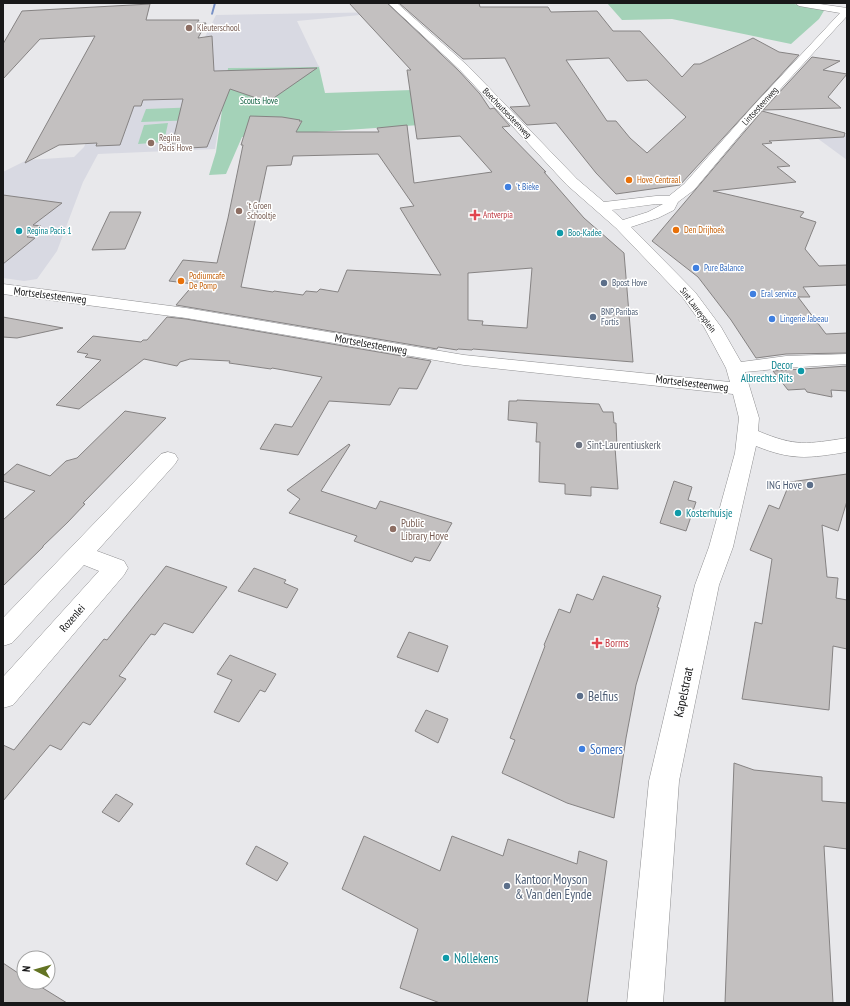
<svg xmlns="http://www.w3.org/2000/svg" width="850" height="1006" font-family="'PT Sans Narrow',sans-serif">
  <rect width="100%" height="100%" fill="#e8e8eb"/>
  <g fill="#d8d9e2">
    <path d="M392,12L297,21L318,65L320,67L228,68L215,149L98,154L83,182L57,251L37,279L24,281L3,278V172L27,160L74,157L84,147L118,69H76L89,58L204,39L216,15Z"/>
    <path d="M847,135V160L817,138Z"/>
  </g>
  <g fill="#a4d2b8">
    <path d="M607,3H788L825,9L819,19L791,44L672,19L622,20Z"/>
    <path d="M319,67L325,93L412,90L420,125L242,137L226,174L209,175L216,152L228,68Z"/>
    <path d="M201,107L197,120L141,122L146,109Z"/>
    <path d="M168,123L164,142L138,144L144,125Z"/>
  </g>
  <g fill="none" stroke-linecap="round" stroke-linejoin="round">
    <path fill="#7891c6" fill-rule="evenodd" d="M214,3H216L213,14L212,15L211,14Z"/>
  </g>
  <g fill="#c3c0c0" stroke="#868383" fill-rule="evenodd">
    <path d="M349,3H387L459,71L480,94L490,109L494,108L510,126L502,127L546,172H544L584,218L624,253L633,362L473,349L472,350L458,349L457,350L438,347L437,349L176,305L194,284L169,281L183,260L217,263L228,218L243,145H241L250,116L282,117L300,120L299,121H302L296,132H379L377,128L407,125L414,183L492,172L460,136L417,139L407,70H411ZM378,154L414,206L400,208L441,275L347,270L338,292L320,289L317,292L306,291L303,295L274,291L273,292L241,287L267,166L291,165L293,156ZM532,268L527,328L482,325L483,321L468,320V273Z"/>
    <path d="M399,3H479L480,7H548L551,12L597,11L613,31H640L682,77L694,64H700L753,38L779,52L799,55L680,185L616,194L596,173L556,123L527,125L510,107L530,106L505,58L463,59ZM609,58L627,81L647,80L686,117L647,153L630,138L616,121H607L566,60Z"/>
    <path d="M150,4L146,20H199L197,23H206L198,38L212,36L214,71L317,68L268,102L230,89L207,147L171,149L183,99L143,100L141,106H134L120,145L96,146L97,143L59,145L25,163L95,36L40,39L3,79V44L22,11Z"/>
    <path d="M812,57L840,61L823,70L847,74L828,97L841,108L763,110Z"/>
    <path d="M762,111L845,133L844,137L769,141L772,143L762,144L790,166L777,167L796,182L713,191L804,212L800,217L816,222L805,249L819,266L847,265V285L803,287L810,297H798L826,334L847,333V353L786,354L756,358L731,320L698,277L652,241Z"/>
    <path d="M3,195L62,203L33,225L41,226L27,237L35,238L3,264Z"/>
    <path d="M110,212H141L125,249L92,250Z"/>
    <path d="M3,317L63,328L17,338L3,337Z"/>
    <path d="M167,317L186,319L431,361L417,389L399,388L390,405L329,401L298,455L260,449L275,424L292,427L322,377L272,368L271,369L229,363L230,361L190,359L180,362L177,366L144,359L79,409L56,405L101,360L85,357L88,354L77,352L93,336L141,342L143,340H147Z"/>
    <path d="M847,366V391L831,390L832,397L807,392L805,389L788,390L773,371Z"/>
    <path d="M517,400L599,404L603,412H613L614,423H616L617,447H615L618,489L591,487V496L565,494V484L539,482L540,442H536L537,423L508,420L509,401H517Z"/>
    <path d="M125,411L166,418L83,503L85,504L68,522L43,546V547L3,586V520L35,491L3,481V476L17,464L50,476L66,461L77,458Z"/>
    <path d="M349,444L350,445L321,491L376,509L380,501L452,523L430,561L415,557L412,562L354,541L357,536L289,513L300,499L287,490Z"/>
    <path d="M847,474V501L838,531L822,525L827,577L838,578L836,598L847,600V649L833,646L829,710L742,699L755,622L762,624L772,559L750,550L769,505L779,509L790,482Z"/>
    <path d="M674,481L692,487L688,500L696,502L686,531L660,523Z"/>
    <path d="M166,566L227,587L193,633L164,623L155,635L151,634L119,676L126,679L90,725L83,722L61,750L50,745L3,801V745L14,750L104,639L107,640Z"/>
    <path d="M254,568L286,580L284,583L298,589L287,608L238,591Z"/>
    <path d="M603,576L661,596L657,607L659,608L636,685L626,738L614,818L567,803L502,773L515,740L510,738L545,646L544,645L559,609L570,613L577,594L593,600Z"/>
    <path d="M409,632L448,646L438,672L397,657Z"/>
    <path d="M230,655L276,674L265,692L260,690L239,722L214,712L232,680L217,674Z"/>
    <path d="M426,710L448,719L438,743L415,731Z"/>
    <path d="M734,763L754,770L822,777V801L847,803V849L824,846L833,1003H725Z"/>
    <path d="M116,794L133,804L119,822L102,812Z"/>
    <path d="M364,836L440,871L452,836L503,856L508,839L577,864L579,851L607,861L587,1003H440L400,988L418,929L342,889Z"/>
    <path d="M256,846L288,863L277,881L246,864Z"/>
    <path d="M3,963L24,977V982H33L67,1003H3Z"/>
  </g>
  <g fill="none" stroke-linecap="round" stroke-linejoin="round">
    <defs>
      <g id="minor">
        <path d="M388,3H397L468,66L577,179L604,202L656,196H669L684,184L753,106L840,13L799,6L795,3H813L847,8V16L761,110L694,190L678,202L674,210L658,218L631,227L695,292L721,327L741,362L786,356L847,354V364L786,368L745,372L759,418L758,431C796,447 807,444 847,438V452C809,458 793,461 756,446L733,547L719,585L679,781L663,1003H627L649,781L695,585L709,547L735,453L739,418L733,394L464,365L186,318L3,294V284L186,308L464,355L730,382L726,368L704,327L683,298L616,228L567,185L460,70ZM656,204H663L648,212L623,220L612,210Z"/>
        <path d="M168,452L175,454L178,459L175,464L97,551L124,561L128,568L124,575L13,705L3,708V677L99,571L84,565L12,643L3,646V618L161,454Z"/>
      </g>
    </defs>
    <use href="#minor" stroke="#8f8f91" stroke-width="1"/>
    <use href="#minor" fill="#fff" fill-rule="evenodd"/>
  </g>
  <g fill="#8d6e63" stroke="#fff" stroke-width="1.5">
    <circle cx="189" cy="28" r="4"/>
    <circle cx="151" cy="143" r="4"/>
    <circle cx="239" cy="211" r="4"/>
    <circle cx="393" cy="529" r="4"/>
  </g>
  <g fill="#e8710a" stroke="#fff" stroke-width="1.5">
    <circle cx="629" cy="180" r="4"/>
    <circle cx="676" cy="230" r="4"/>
    <circle cx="181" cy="281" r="4"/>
  </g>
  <g fill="#3f7fe0" stroke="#fff" stroke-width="1.5">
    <circle cx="508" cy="187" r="4"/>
    <circle cx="696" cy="268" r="4"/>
    <circle cx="753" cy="294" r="4"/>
    <circle cx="772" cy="319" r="4"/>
    <circle cx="582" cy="749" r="4"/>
  </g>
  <g fill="#e0444e" stroke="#fff" stroke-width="1.5">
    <path d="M473 209h4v4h4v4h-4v4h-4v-4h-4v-4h4z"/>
    <path d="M595 637h4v4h4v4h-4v4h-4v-4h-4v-4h4z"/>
  </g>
  <g fill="#0f9aa8" stroke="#fff" stroke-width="1.5">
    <circle cx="19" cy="231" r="4"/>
    <circle cx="560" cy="233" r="4"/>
    <circle cx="801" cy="371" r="4"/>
    <circle cx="678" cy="513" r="4"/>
    <circle cx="446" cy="958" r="4"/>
  </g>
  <g fill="#5c6f8a" stroke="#fff" stroke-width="1.5">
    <circle cx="604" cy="283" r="4"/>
    <circle cx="593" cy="317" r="4"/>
    <circle cx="810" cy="485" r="4"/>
    <circle cx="580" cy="696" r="4"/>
    <circle cx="507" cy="886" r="4"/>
  </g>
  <circle fill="#6b7280" stroke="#fff" stroke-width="1.5" cx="579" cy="445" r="4"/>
  <g text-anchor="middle" stroke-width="3" stroke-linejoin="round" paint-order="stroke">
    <g font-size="9" fill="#785e54" stroke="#fff" text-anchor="start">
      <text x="197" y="31">Kleuterschool</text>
      <text x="159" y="141">Regina<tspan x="159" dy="10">Pacis Hove</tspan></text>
      <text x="247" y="209">'t Groen<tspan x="247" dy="10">Schooltje</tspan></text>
    </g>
    <g font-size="9" fill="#106040" stroke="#fff">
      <text x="259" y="104">Scouts Hove</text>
    </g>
    <g font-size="9" fill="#181819" stroke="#fff">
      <text transform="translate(760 106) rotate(-48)" y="3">Lintsesteenweg</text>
      <text transform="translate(507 113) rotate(46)" y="3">Boechoutsesteenweg</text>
      <text transform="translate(698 310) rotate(53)" y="3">Sint Laureysplein</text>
    </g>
    <g font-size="9" fill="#c56008" stroke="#fff" text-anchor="start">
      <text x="637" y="183">Hove Centraal</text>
      <text x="684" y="233">Den Drijhoek</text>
      <text x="189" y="279">Podiumcafe<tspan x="189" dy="10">De Pomp</tspan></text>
    </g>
    <g font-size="9" fill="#366cbe" stroke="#fff" text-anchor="start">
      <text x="516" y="190">'t Bieke</text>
      <text x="704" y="271">Pure Balance</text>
      <text x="761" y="297">Eral service</text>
      <text x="780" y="322">Lingerie Jabeau</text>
    </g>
    <g font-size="9" fill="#be3a42" stroke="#fff" text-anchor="start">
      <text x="483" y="218">Antverpia</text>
    </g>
    <g font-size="9" fill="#0d838f" stroke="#fff" text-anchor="start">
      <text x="27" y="234">Regina Pacis 1</text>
      <text x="568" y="236">Boo-Kadee</text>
    </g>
    <g font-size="9" fill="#4e5e75" stroke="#fff" text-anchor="start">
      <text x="612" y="286">Bpost Hove</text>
      <text x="601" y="315">BNP Paribas<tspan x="601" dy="10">Fortis</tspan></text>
    </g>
    <g font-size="11" fill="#181819" stroke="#fff">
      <text transform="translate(50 295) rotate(7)" y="4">Mortselsesteenweg</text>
      <text transform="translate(371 344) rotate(10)" y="4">Mortselsesteenweg</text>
      <text transform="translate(692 383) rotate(7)" y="4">Mortselsesteenweg</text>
      <text transform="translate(72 618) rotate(-49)" y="4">Rozenlei</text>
    </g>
    <g font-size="11" fill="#0d838f" stroke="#fff" text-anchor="end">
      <text x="793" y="369">Decor<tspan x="793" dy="13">Albrechts Rits</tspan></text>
      <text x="686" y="517" text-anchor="start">Kosterhuisje</text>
    </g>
    <g font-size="11" fill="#5b616d" stroke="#fff" text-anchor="start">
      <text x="587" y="449">Sint-Laurentiuskerk</text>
    </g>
    <g font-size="11" fill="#4e5e75" stroke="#fff" text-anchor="end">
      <text x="802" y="489">ING Hove</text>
    </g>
    <g font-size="11" fill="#785e54" stroke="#fff" text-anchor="start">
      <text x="401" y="527">Public<tspan x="401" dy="13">Library Hove</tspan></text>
    </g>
    <g font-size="11" fill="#be3a42" stroke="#fff" text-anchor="start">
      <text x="605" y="647">Borms</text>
    </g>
    <g font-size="13" fill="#181819" stroke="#fff">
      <text transform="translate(683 692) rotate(-78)" y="5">Kapelstraat</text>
    </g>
    <g font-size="13" fill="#4e5e75" stroke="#fff" text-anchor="start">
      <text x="588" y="701">Belfius</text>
      <text x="515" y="884">Kantoor Moyson<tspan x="515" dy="15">&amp; Van den Eynde</tspan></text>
    </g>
    <g font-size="13" fill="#366cbe" stroke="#fff" text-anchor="start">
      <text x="590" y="754">Somers</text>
    </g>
    <g font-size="13" fill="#0d838f" stroke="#fff" text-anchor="start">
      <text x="454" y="963">Nollekens</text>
    </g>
  </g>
  <rect width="850" height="1006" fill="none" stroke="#181819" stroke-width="8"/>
  <g transform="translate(36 970) rotate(276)"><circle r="19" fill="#ffffff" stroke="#a3a3a3"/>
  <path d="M0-3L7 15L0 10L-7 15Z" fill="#637423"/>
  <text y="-6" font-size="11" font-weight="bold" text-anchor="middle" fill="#181819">N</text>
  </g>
</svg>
